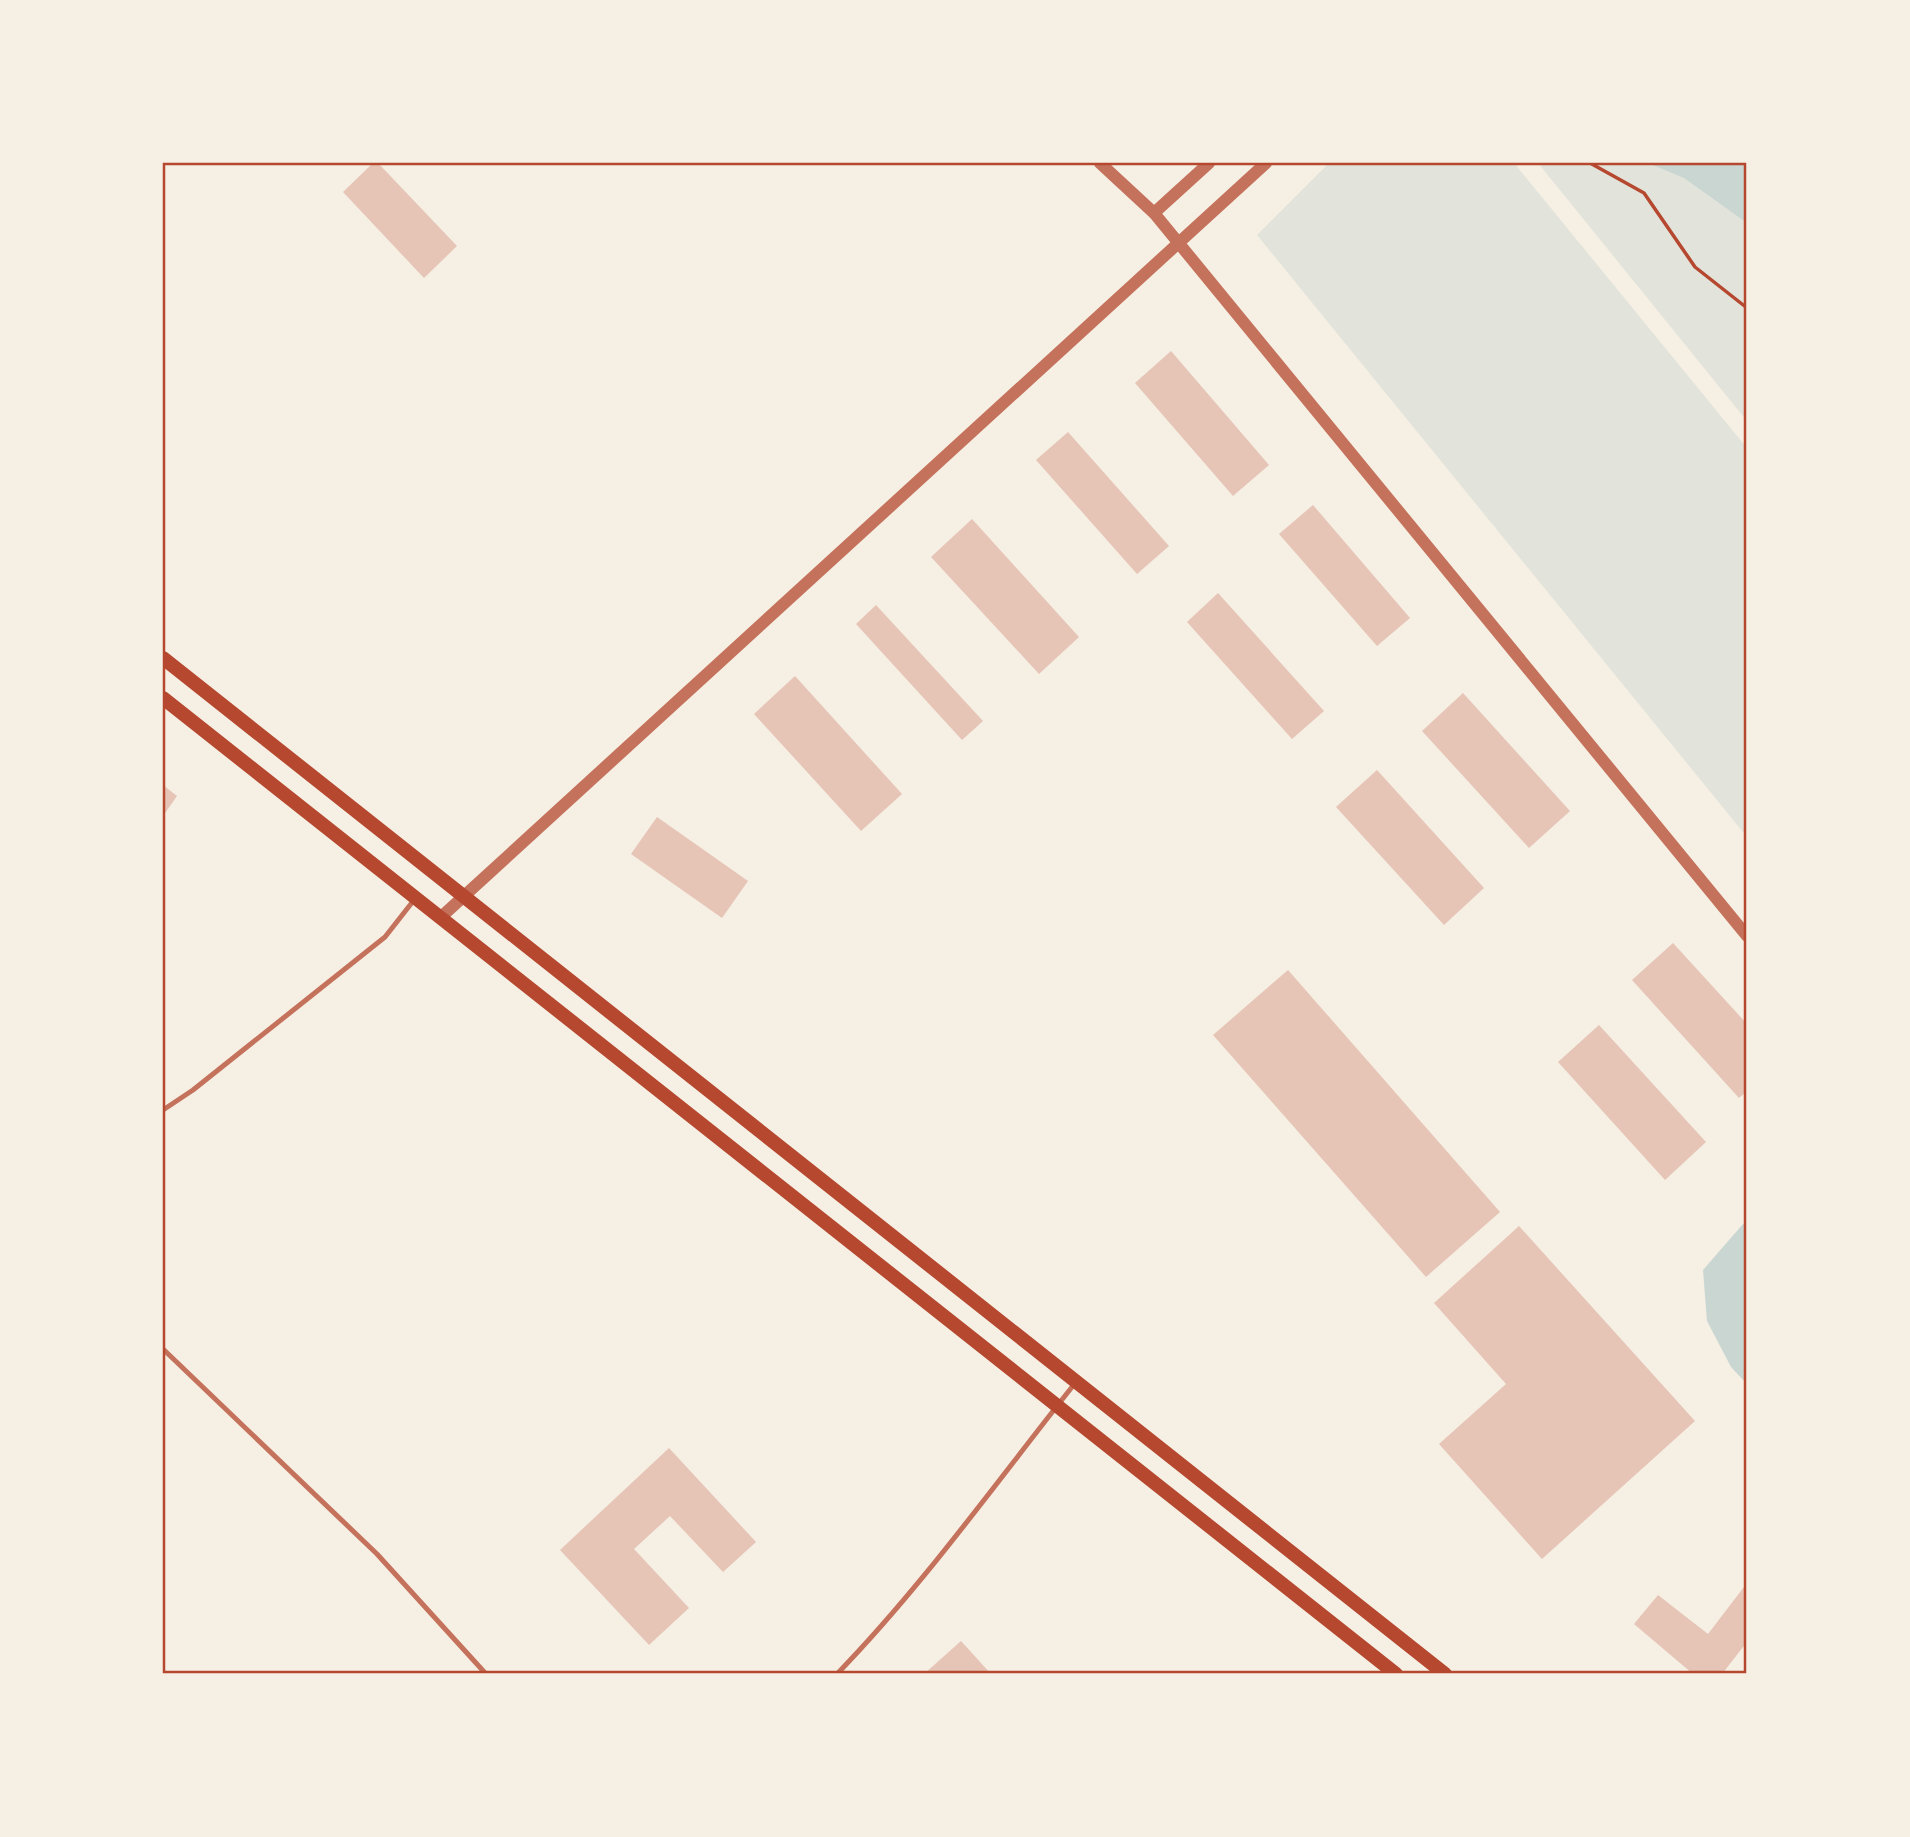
<svg xmlns="http://www.w3.org/2000/svg" width="1910" height="1837" font-family="'PT Sans Narrow',sans-serif">
  <rect width="100%" height="100%" fill="#f6efe4"/>
  <g fill="#e2e4dc">
    <path d="M1329,163H1514L1747,448V837L1257,235Z"/>
    <path d="M1538,163H1747V421Z"/>
  </g>
  <g fill="#c9d6d2">
    <path d="M1648,163H1747V223L1684,178Z"/>
    <path d="M1747,1223V1384L1731,1367L1707,1321L1703,1270L1743,1224Z"/>
  </g>
  <g fill="#e6c5b7">
    <path d="M373,163H378L457,246L424,278L343,192Z"/>
    <path d="M1171,351L1269,465L1233,496L1135,383Z"/>
    <path d="M1068,432L1169,546L1137,574L1036,460Z"/>
    <path d="M1313,505L1410,618L1377,646L1279,534Z"/>
    <path d="M972,519L1079,637L1039,674L931,557Z"/>
    <path d="M1218,593L1324,711L1292,739L1187,622Z"/>
    <path d="M876,605L983,721L962,740L856,624Z"/>
    <path d="M795,676L902,794L861,831L754,714Z"/>
    <path d="M1463,693L1570,811L1529,848L1422,731Z"/>
    <path d="M1377,770L1484,888L1444,925L1336,807Z"/>
    <path d="M163,785L177,796L163,816Z"/>
    <path d="M657,817L748,881L722,918L631,854Z"/>
    <path d="M1673,943L1747,1024V1091L1739,1098L1632,980Z"/>
    <path d="M1288,970L1500,1212L1426,1277L1213,1035Z"/>
    <path d="M1599,1025L1706,1142L1665,1180L1558,1062Z"/>
    <path d="M1519,1226L1695,1421L1542,1559L1439,1444L1506,1384L1434,1303Z"/>
    <path d="M669,1448L756,1542L723,1572L670,1516L634,1549L689,1608L649,1645L560,1550Z"/>
    <path d="M1747,1583V1642L1722,1674H1693L1634,1624L1658,1595L1708,1634Z"/>
    <path d="M961,1641L991,1674H924Z"/>
  </g>
  <g fill="none" stroke-linecap="round" stroke-linejoin="round">
    <path stroke="#b5482f" stroke-width="3.5" d="M1590,163L1644,193L1695,267L1747,308"/>
    <g stroke="#c5725c" stroke-width="5">
      <path d="M163,1110L193,1090L385,937L414,900"/>
      <path d="M163,1349L377,1554L486,1674"/>
      <path d="M837,1674C925,1583 997,1481 1076,1382"/>
    </g>
    <g stroke="#c5725c" stroke-width="12">
      <path d="M1100,163L1154,213L1747,936"/>
      <path d="M1154,213L1209,163"/>
      <path d="M440,918L1266,163"/>
    </g>
    <g stroke="#b5482f" stroke-width="14">
      <path d="M163,658L1445,1674"/>
      <path d="M163,698L1396,1674"/>
    </g>
  </g>
  <rect width="1910" height="1837" fill="none" stroke="#f6efe4" stroke-width="329"/>
  <rect x="164" y="164" width="1581" height="1508" fill="none" stroke="#b5482f" stroke-width="2.5"/>
</svg>
